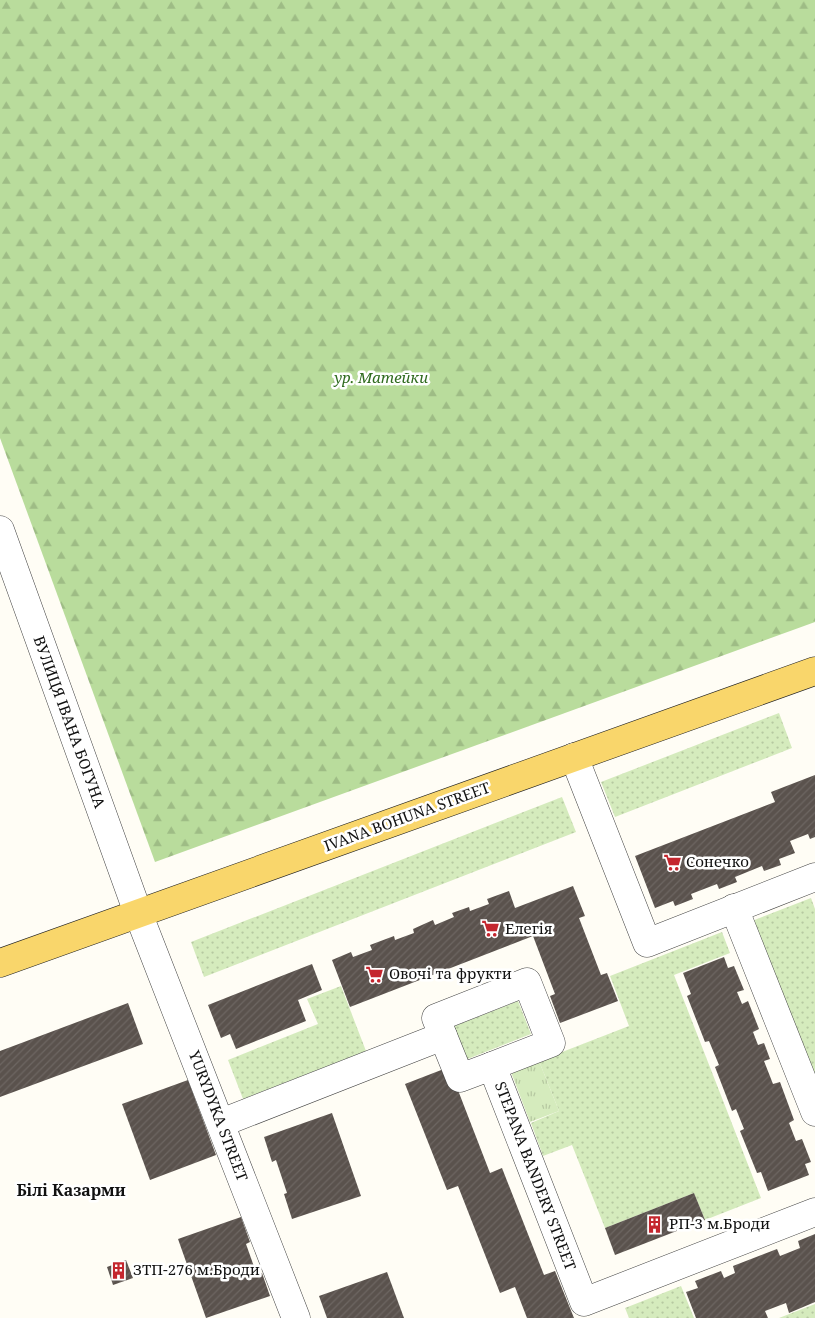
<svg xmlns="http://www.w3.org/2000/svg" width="815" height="1318" font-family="'Noto Serif',serif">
  <defs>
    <pattern id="grass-dots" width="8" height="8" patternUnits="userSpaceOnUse" patternTransform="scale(1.25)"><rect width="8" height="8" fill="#d5ebbd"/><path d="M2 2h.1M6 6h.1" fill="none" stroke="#b6c8a1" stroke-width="1.8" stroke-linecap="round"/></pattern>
    <pattern id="forest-firs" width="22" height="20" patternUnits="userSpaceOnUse" patternTransform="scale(1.25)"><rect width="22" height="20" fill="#b9dc9c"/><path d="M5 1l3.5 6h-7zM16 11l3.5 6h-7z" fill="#9ebc85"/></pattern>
    <pattern id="park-tufts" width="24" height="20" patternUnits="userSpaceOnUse" patternTransform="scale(1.25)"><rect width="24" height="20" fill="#d5ebbd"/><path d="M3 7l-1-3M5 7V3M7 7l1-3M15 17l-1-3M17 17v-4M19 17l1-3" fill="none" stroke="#b6c8a1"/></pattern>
    <pattern id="building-hatch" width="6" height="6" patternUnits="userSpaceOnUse" patternTransform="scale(1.25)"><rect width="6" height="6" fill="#5a524d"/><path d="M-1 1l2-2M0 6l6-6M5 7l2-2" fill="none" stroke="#6d6662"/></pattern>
  </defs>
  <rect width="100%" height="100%" fill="#fffdf5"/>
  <g fill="url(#grass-dots)">
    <path d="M779,713L792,748L615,817L601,782Z"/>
    <path d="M562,797L576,832L204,977L191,942Z"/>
    <path d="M811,898L815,909V1083L752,921Z"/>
    <path d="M722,932L730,953L674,975L761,1198L705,1220L694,1193L605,1228L572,1145L543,1156L531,1123L559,1111L539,1061L629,1026L610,976Z"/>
    <path d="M341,986L366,1051L243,1099L228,1060L318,1024L307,999Z"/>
    <path d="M518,1001L531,1034L465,1060L452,1027Z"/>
    <path d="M681,1286L694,1318H629L625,1308Z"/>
    <path d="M815,1304V1318H779Z"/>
  </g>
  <path fill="url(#forest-firs)" d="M0,0H815V622L155,862L0,438Z"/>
  <path fill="url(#park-tufts)" d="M539,1061L559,1111L530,1122L511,1072Z"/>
  <g fill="url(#building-hatch)">
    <path d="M815,775V837L810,839L808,834L790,841L795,853L779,859L781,865L764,871L762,866L735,877L737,882L719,889L717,884L691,894L693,899L675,906L673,901L655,908L635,856L775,802L771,792Z"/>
    <path d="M573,886L585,916L579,918L601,975L607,973L618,1001L560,1023L550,996L555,994L533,936L350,1007L332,960L351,952L353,957L372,950L370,945L394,936L395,940L414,933L413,929L433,920L435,925L454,917L452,913L469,907L470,911L489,904L487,899L509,891L515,908Z"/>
    <path d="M724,957L728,968L734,966L744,990L737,992L742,1004L748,1001L759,1029L753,1032L758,1045L764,1043L770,1059L764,1061L773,1084L780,1082L794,1120L789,1123L796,1141L802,1139L811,1162L805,1164L809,1175L768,1191L761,1172L757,1173L740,1131L744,1129L736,1109L732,1111L715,1067L719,1065L709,1041L705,1042L687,996L691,994L683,973Z"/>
    <path d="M312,964L322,990L298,1000L306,1021L236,1049L230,1034L221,1038L208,1005Z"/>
    <path d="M128,1003L143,1044L0,1097V1051Z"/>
    <path d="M449,1067L490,1173L502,1168L544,1275L555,1271L574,1318H527L515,1287L500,1293L458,1186L447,1190L405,1084Z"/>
    <path d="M188,1080L216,1155L150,1180L122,1104Z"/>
    <path d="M332,1113L361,1196L292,1219L284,1194L287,1193L276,1160L272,1162L264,1137Z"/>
    <path d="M694,1193L705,1220L615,1255L605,1228Z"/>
    <path d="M241,1217L250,1242L246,1244L257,1275L262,1273L270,1296L206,1318L178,1239Z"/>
    <path d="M815,1234V1302L789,1313L786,1303L765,1311L768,1318H696L686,1292L698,1288L695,1281L721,1271L724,1278L735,1273L733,1266L777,1249L780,1256L800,1248L798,1241Z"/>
    <path d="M126,1260L133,1278L113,1285L107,1267Z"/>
    <path d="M387,1272L404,1318H327L319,1296Z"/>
  </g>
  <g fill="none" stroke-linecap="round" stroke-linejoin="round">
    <defs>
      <g id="minor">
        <path d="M0,530L138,913L296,1318"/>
        <path d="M574,757L647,943L815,877"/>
        <path d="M734,908L815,1112"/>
        <path d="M443,1036L436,1018L527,982L551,1043L492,1066"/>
        <path d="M221,1123L443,1036L460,1078L492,1066L584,1302L815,1212"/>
      </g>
      <path id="major" d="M0,963L815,671"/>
    </defs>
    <use href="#minor" stroke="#444" stroke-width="29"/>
    <use href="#major" stroke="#222" stroke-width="29"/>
    <use href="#minor" stroke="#fff" stroke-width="28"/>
    <use href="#major" stroke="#f9d66b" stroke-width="28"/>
  </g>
  <defs>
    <symbol id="supermarket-bare" viewBox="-9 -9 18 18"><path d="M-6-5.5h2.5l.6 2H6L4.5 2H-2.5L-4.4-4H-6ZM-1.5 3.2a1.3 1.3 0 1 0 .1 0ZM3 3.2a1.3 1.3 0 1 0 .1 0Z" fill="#c4262e" stroke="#fff" stroke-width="2.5" paint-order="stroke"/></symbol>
    <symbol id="building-bare" viewBox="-9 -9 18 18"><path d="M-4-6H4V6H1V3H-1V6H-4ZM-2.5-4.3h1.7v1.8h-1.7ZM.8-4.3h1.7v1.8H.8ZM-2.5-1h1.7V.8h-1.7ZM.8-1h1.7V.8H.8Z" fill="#c4262e" stroke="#fff" stroke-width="2.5" paint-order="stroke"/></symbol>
  </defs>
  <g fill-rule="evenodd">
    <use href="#supermarket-bare" x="660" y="850" width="25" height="25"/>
    <use href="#supermarket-bare" x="478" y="916" width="25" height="25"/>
    <use href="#supermarket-bare" x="362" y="962" width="25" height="25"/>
    <use href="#building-bare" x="642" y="1212" width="25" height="25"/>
    <use href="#building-bare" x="106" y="1258" width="25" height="25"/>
  </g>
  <g text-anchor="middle" stroke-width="5" stroke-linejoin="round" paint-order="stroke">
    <g font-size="15" font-style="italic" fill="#2f6b1f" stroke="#fff">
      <text x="381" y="383">ур. Матейки</text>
    </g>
    <g font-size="15" fill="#111" stroke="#fff">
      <text transform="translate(69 722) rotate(70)" y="5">ВУЛИЦЯ ІВАНА БОГУНА</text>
      <text transform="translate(407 817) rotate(-20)" y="5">IVANA BOHUNA STREET</text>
      <text transform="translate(218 1116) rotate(69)" y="5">YURYDYKA STREET</text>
      <text transform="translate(535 1176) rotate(69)" y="5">STEPANA BANDERY STREET</text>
    </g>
    <g font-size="15" fill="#111" stroke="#fff" text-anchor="start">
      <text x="686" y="867">Сонечко</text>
      <text x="505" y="934">Елегія</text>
      <text x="389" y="979">Овочі та фрукти</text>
      <text x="669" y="1229">РП-3 м.Броди</text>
      <text x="133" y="1275">ЗТП-276 м.Броди</text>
    </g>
    <g font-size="16" font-weight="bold" fill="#111" stroke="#fff">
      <text x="71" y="1196">Білі Казарми</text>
    </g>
  </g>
</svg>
